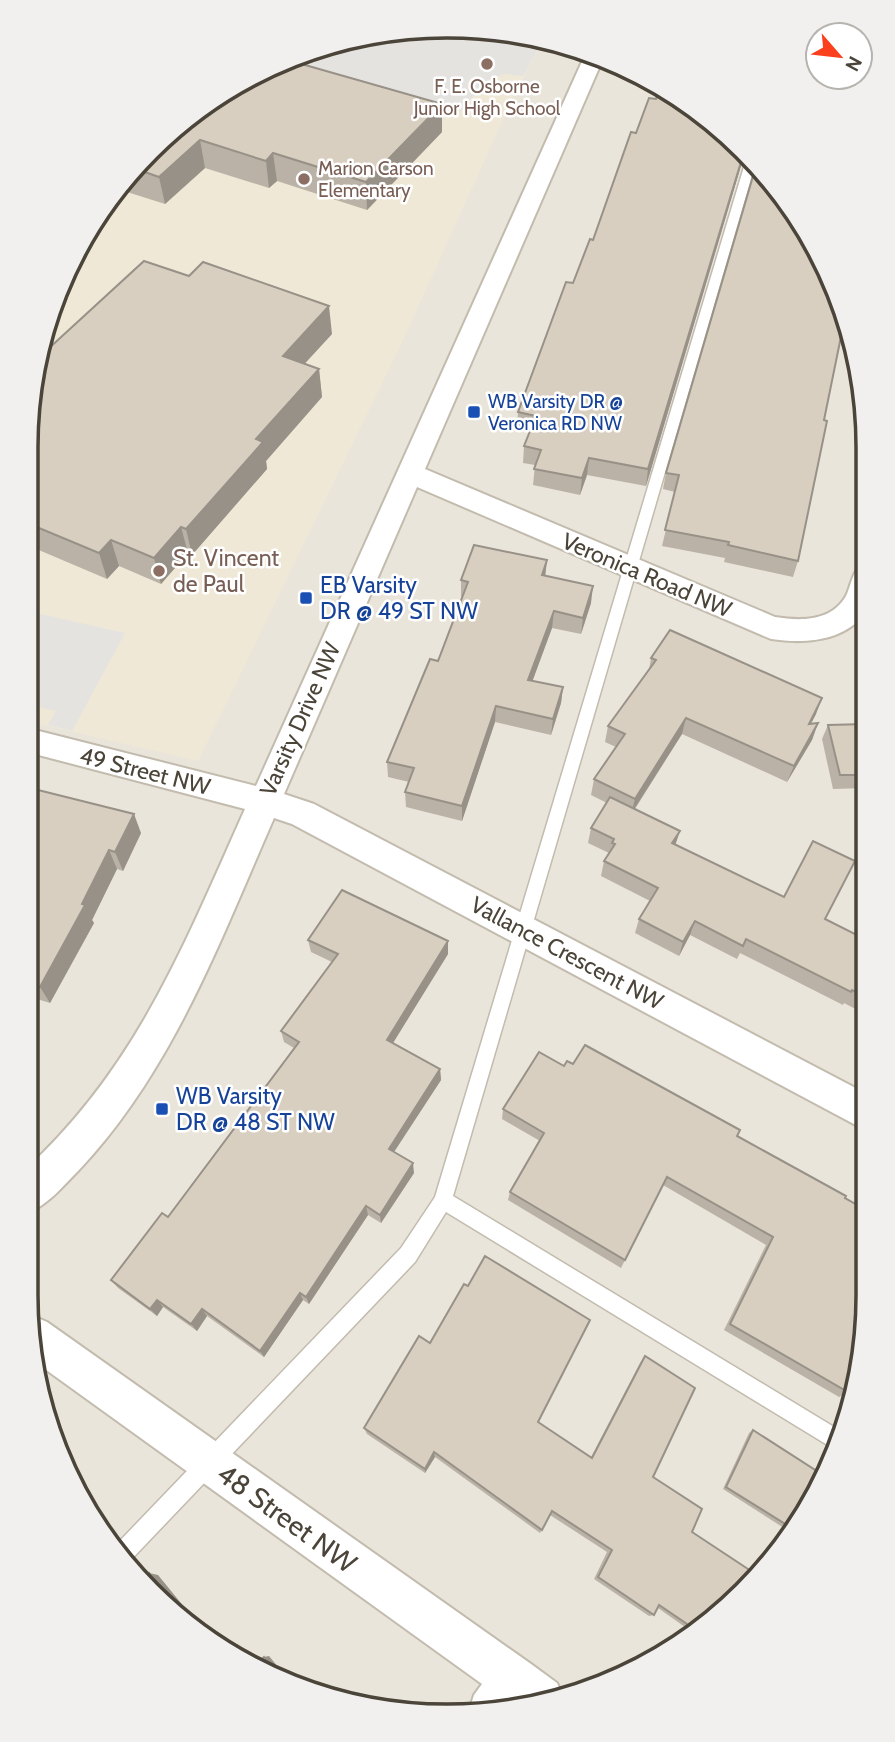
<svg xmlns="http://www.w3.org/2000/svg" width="895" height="1742" font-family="Cabin,sans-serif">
  <rect width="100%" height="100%" fill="#f6f3ec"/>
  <path fill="#eae5da" d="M541,45L634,70L726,131L798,213L837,287L865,392L868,1322L825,1481L726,1611L609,1684L475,1715L339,1701L214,1645L114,1551L49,1430L26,1294L27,721L48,725L518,86Z"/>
  <path fill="#efe8d6" d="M475,27L541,45L518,86L404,338L198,761L27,721V420L70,261L170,131L312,48Z"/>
  <g fill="#e5e3e0">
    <path d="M466,28L539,48L523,76L506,74L490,78L459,112L286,64L312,48Z"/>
    <path d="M27,611L125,633L72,731L48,725L56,711L27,705Z"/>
  </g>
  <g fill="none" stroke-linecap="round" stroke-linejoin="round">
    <defs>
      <path id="service" d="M749,157L755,165L453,1196L839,1430L834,1449L446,1212L415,1262L127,1564L112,1549L401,1248L435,1197L746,160Z"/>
      <g id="minor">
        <path d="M584,57L602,61L425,469L775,617C800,621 831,622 846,596C850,588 851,579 856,571L866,568V612C844,642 804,644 771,639L417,487L284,794L314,804L867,1094V1131L292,824L274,818C220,941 173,1070 79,1170C63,1186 48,1205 26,1214V1169C137,1067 185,943 245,809L27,752V728L256,786Z"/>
        <path d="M33,1316L47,1322L531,1664L557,1683L562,1694L475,1715L468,1714L474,1695L482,1684L38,1364L30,1317Z"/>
      </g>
    </defs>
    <use href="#service" stroke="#c2bbae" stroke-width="3"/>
    <use href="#minor" stroke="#c2bbae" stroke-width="4"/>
    <use href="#service" fill="#fff" fill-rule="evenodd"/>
    <use href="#minor" fill="#fff" fill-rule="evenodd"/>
  </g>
  <g fill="#bab2a6">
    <path d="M170,131L442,132L367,210L277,181L269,188L205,168L165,204L124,191Z"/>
    <path d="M726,131L747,156L743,159L646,486L587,475L580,495L533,485L535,465L523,463L524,446L530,431L517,429L518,412L593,240L636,133Z"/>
    <path d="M841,332L798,561L793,577L724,562L725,558L662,546L675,492L663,489L666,473Z"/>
    <path d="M332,334L304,364L319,369L322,397L266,461L267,469L192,555L188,553L161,584L119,566L107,579L27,545V420Z"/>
    <path d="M547,560L545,576L591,603L581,634L552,628L532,681L563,687L561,703L551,735L495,722L462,821L406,807L405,792L409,782L388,777L387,762L438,661L462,597H461V580Z"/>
    <path d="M651,658L816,714L811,724L818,723L812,740L787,782L682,734L635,809L675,845L867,940V1015L844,1003L843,1005L740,953L737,959L690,935L679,956L635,933L639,919L650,901L601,876L604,861L609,853L588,843L591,828L607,803L591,795L594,779L616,747L605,742L608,726L649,670Z"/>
    <path d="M866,724V788L833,789L822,739L828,725Z"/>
    <path d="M27,814L141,833L123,871L117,869L92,920L94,923L50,1003L27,996Z"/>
    <path d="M308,940L448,954L393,1043L440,1069L441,1080L394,1152L414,1173L381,1223L368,1215L309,1304L303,1300L264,1357L207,1316L197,1331L163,1307L157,1316L118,1288L111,1280L168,1217L294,1048L284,1042L281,1031L332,962L311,952Z"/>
    <path d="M573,1064L737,1136L845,1198L848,1392L839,1397L724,1330L766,1245L663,1185L621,1268L508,1200L510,1192L540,1141L502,1119L503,1109L564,1066Z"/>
    <path d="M645,1356L653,1477L692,1532L726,1611L692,1632L658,1608L654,1615L649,1616L594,1579L607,1552L550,1515L540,1533L435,1457L425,1473L367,1434L364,1428L538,1423L591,1457L640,1363Z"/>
    <path d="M753,1430L825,1481L787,1530L723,1489L749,1433Z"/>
  </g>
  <g fill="#979187">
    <path d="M442,104V132L367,210L366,182Z"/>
    <path d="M200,140L205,168L165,204L159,177Z"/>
    <path d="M744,152L747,156L743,159L646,486L648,469Z"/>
    <path d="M273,153L277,181L269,188L266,161Z"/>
    <path d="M329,306L332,334L286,384L283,356Z"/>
    <path d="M319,369L322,397L266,461L267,469L192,555L186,529L256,439Z"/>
    <path d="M589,458L587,475L580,495L582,478Z"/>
    <path d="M181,527L188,553L161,584L154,558Z"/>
    <path d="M111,540L119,566L107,579L99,553Z"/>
    <path d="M547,560L545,577L542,575Z"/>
    <path d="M593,586L591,603L581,634L583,618Z"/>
    <path d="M554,611L552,628L527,696L528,680Z"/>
    <path d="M563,687L561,703L551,735L553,719Z"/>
    <path d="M822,698L816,714L802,740L809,724Z"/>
    <path d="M496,706L495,722L462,821V806Z"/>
    <path d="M686,718L682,734L631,814L635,799Z"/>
    <path d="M818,723L812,740L787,782L794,766Z"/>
    <path d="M134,814L141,833L123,871L115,852Z"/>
    <path d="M680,831L675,846L672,843Z"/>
    <path d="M109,850L117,869L92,920L94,923L50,1003L40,987Z"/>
    <path d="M695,921L690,935L679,956L683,942Z"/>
    <path d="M448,941V954L388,1051L387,1040Z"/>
    <path d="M440,1069L441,1080L390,1158L389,1149Z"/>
    <path d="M413,1163L414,1173L381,1223L380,1215Z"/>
    <path d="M366,1206L368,1215L309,1304L306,1297Z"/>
    <path d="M300,1293L303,1300L264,1357L260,1351Z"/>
    <path d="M157,1300L163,1307L157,1316L150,1309Z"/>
    <path d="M202,1309L207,1316L197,1331L191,1324Z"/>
    <path d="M434,1452L435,1457L425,1473V1469Z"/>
    <path d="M149,1573L158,1575L216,1646L188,1621Z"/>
    <path d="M269,1656L287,1678L277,1674L264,1657Z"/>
  </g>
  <g fill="#d8cfc1" stroke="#979187" stroke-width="2">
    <path d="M291,61L442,104L366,182L273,153L266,161L200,140L159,177L139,170L170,131Z"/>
    <path d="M661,88L726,131L744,152L648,469L589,458L582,478L534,469L541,450L524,446L536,416L518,412L566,282L573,283L590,239L593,240L631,132L636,133L649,98L656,99Z"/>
    <path d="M756,166L798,213L837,287L845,317L824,420L827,421L798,561L728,545L729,542L665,530L679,475L666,473Z"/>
    <path d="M144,261L189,276L203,262L329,306L283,356L319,369L256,439L263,442L186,529L181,527L154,558L111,540L99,553L27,523V420L46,350H47Z"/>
    <path d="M474,545L547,560L542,575L593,586L583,618L554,611L528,680L563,687L553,719L496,706L462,806L405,792L414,768L387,762L430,659L438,661L468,582L461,580Z"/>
    <path d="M670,630L822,698L809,724L818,723L794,766L686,718L635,799L594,779L625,734L608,726L656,660L651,658Z"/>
    <path d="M866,724V775H840L828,725Z"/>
    <path d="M38,790L134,814L115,852L109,850L82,904L85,905L40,987L27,982V814Z"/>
    <path d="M610,797L680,831L672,843L784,897L813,841L855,861L825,919L867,940V997L852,990L851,992L746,939L743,946L695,921L683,942L639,919L658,888L604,861L615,844L612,843L614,839L591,828Z"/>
    <path d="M342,890L448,941L387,1040L440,1069L389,1149L413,1163L380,1215L366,1206L306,1297L300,1293L260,1351L202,1309L191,1324L157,1300L150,1309L111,1280L162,1213L168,1217L299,1042L281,1031L338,954L308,940Z"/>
    <path d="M585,1045L740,1130L737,1136L846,1196L845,1198L868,1211V1322L851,1384L848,1392L730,1324L773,1237L667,1177L625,1260L510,1192L544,1133L503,1109L539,1052L564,1066L567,1061L573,1064Z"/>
    <path d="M485,1256L590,1320L538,1422L592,1458L645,1356L695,1388L653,1477L702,1509L692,1532L754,1573L726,1611L696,1630L659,1605L654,1615L598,1577L612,1550L552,1511L542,1530L434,1452L425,1469L364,1428L419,1336L430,1343L464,1284L468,1286Z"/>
    <path d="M753,1430L826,1477L825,1481L790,1527L726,1487Z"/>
    <path d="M149,1573L188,1621L143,1579Z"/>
    <path d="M264,1657L277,1674L257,1664Z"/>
  </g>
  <g fill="#8d6e63" stroke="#fff" stroke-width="2.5">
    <circle cx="487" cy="64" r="7"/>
    <circle cx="304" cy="179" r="7"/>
    <circle cx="159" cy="571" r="7"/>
  </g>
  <g fill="#1a4fb4" stroke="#fff" stroke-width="2.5">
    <rect x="467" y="405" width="14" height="14" rx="3.5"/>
    <rect x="299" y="591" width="14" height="14" rx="3.5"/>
    <rect x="155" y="1102" width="14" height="14" rx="3.5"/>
  </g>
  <g text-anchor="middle" stroke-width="5" stroke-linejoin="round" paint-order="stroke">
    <g font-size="19" fill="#785e54" stroke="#fff">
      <text x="487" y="93">F. E. Osborne<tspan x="487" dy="22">Junior High School</tspan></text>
      <text x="318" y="175" text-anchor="start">Marion Carson<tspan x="318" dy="22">Elementary</tspan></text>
    </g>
    <g font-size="19" fill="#164399" stroke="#fff" text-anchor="start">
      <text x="488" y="408">WB Varsity DR @<tspan x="488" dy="22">Veronica RD NW</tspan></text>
    </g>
    <g font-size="23" fill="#785e54" stroke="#fff" text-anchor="start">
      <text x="173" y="566">St. Vincent<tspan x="173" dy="26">de Paul</tspan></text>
    </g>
    <g font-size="23" fill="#4b4439" stroke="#fff">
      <text transform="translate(647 575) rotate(23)" y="8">Veronica Road NW</text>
      <text transform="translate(300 719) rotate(-66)" y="8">Varsity Drive NW</text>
      <text transform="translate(145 771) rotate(14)" y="8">49 Street NW</text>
      <text transform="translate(567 953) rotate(28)" y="8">Vallance Crescent NW</text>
    </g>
    <g font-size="23" fill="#164399" stroke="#fff" text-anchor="start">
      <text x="320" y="593">EB Varsity<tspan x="320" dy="26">DR @ 49 ST NW</tspan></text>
      <text x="176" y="1104">WB Varsity<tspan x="176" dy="26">DR @ 48 ST NW</tspan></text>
    </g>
    <g font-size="28" fill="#4b4439" stroke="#fff">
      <text transform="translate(287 1518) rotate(36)" y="10">48 Street NW</text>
    </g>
  </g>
  <path d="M0 0H895V1742H0ZM447 38H447A409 409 0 0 1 856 447V1295A409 409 0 0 1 447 1704H447A409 409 0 0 1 38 1295V447A409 409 0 0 1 447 38Z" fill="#f1f0ef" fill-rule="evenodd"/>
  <path fill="none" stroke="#4b4439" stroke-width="3.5" d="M447 38H447A409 409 0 0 1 856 447V1295A409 409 0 0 1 447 1704H447A409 409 0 0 1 38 1295V447A409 409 0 0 1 447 38Z"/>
  <g transform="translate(839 56) rotate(118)"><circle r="33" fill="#ffffff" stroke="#b7b4b0" stroke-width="2"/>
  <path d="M0-5L12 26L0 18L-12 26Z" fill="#fc3f1d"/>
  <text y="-10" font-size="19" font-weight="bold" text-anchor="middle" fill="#4b4439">N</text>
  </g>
</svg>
